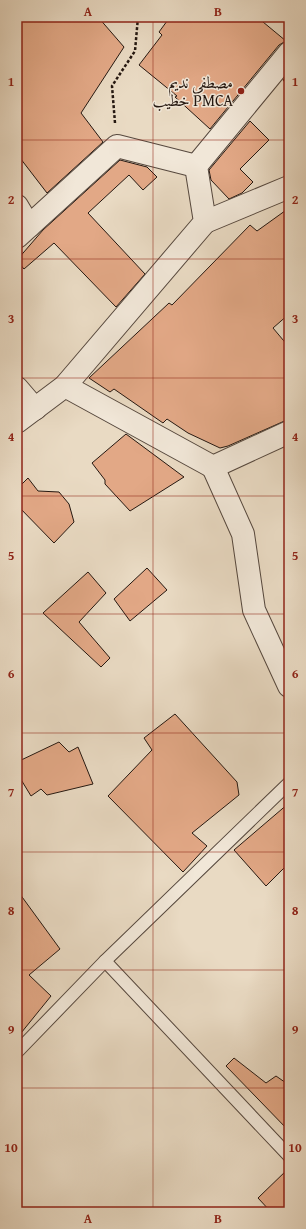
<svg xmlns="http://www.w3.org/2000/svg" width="306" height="1229" font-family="'Gentium Book Plus',Amiri,serif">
  <rect width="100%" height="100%" fill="#e9dac3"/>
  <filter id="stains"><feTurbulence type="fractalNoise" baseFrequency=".005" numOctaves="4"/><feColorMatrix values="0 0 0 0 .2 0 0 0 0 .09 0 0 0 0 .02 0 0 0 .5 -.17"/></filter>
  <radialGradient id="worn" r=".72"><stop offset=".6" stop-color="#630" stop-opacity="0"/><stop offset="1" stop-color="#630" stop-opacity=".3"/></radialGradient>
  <g fill="#e2a886" stroke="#251811">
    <path d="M17,17H98L124,47L81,113L103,142L47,193L17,154Z"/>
    <path d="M170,17H257L286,41L279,45L210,129L175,97L177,96L139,65L162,35L159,32Z"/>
    <path d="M289,73V87L283,80Z"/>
    <path d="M250,121L269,140L240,169L253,182L242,193L229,199L211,180L209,170Z"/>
    <path d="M120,160L147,167L157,177L143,190L129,175L88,213L145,274L116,307L54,243L24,269L17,261V260L43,230Z"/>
    <path d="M289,208V314L273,328L289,347V419L228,446L220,448L188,433L167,419L163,423L114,389L110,392L89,378L169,303L172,305L250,225L257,231Z"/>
    <path d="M126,434L184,477L130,511L105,484V480L92,463Z"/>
    <path d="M28,478L38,491L59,492L69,504L74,522L54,543L17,505V489Z"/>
    <path d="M147,568L167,590L130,621L114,599Z"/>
    <path d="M88,572L106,593L79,622L110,658L101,667L43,613Z"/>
    <path d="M175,714L237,782L239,795L192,833L207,846L183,872L108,796L152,750L144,738Z"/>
    <path d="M59,742L69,752L78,747L93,784L47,795L41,789L31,796L17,773V762Z"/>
    <path d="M289,803V863L266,886L234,850Z"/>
    <path d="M17,890L60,949L29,975L51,996L17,1038Z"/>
    <path d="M234,1058L266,1083L276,1076L289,1085V1131L226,1066Z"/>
    <path d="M289,1168V1212H271L258,1198Z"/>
  </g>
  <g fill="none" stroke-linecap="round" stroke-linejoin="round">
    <defs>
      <g id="lane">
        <path d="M105,961L289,1156"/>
        <path d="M17,1052L105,961L289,783"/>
      </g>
      <g id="street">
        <path d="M17,206L29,226"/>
        <path d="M205,222L289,187"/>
        <path d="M17,237L117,146L196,166"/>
        <path d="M65,386L213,467L289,432"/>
        <path d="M17,388L35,409"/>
        <path d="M17,422L65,386L205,222L196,166L289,53"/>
        <path d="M213,467L243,534L254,610L289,686"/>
      </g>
    </defs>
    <use href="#lane" stroke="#56483e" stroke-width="14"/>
    <use href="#street" stroke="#56483e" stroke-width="24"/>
    <path stroke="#251811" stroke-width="2.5" stroke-dasharray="3 2" stroke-linecap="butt" d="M115,123L112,86L135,51L138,17"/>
    <use href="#lane" stroke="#f1e7d8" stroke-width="12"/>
    <use href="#street" stroke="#f1e7d8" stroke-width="22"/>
  </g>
  <path fill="none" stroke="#8f2418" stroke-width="1" stroke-opacity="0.55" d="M153,17V1212M17,140H289M17,259H289M17,378H289M17,496H289M17,614H289M17,733H289M17,852H289M17,970H289M17,1088H289"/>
  <circle fill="#8f2418" stroke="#f1e7d8" stroke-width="1.5" cx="241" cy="91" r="4"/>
  <g text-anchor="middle" stroke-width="3" stroke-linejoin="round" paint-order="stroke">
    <g font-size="16" fill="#251811" stroke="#f1e7d8" text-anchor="end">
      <text x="233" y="88">مصطفى نديم<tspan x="233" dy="18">خطيب PMCA</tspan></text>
    </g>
  </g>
  <rect width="306" height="1229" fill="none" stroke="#e9dac3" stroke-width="44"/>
  <rect x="22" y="22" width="262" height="1185" fill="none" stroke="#8f2418" stroke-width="1.5"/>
  <g font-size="13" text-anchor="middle" font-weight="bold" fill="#8f2418">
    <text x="88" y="16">A</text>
    <text x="218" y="16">B</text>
    <text x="11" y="86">1</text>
    <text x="295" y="86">1</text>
    <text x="11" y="204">2</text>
    <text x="295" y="204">2</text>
    <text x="11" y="323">3</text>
    <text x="295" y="323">3</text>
    <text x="11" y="441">4</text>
    <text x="295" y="441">4</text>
    <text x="11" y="560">5</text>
    <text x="295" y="560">5</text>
    <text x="11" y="678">6</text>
    <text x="295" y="678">6</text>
    <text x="11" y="797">7</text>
    <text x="295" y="797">7</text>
    <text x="11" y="915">8</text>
    <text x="295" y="915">8</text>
    <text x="11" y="1034">9</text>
    <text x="295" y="1034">9</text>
    <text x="11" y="1152">10</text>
    <text x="295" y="1152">10</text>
    <text x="88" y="1223">A</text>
    <text x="218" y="1223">B</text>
  </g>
  <rect width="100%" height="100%" filter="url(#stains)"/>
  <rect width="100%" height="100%" fill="url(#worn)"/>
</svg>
